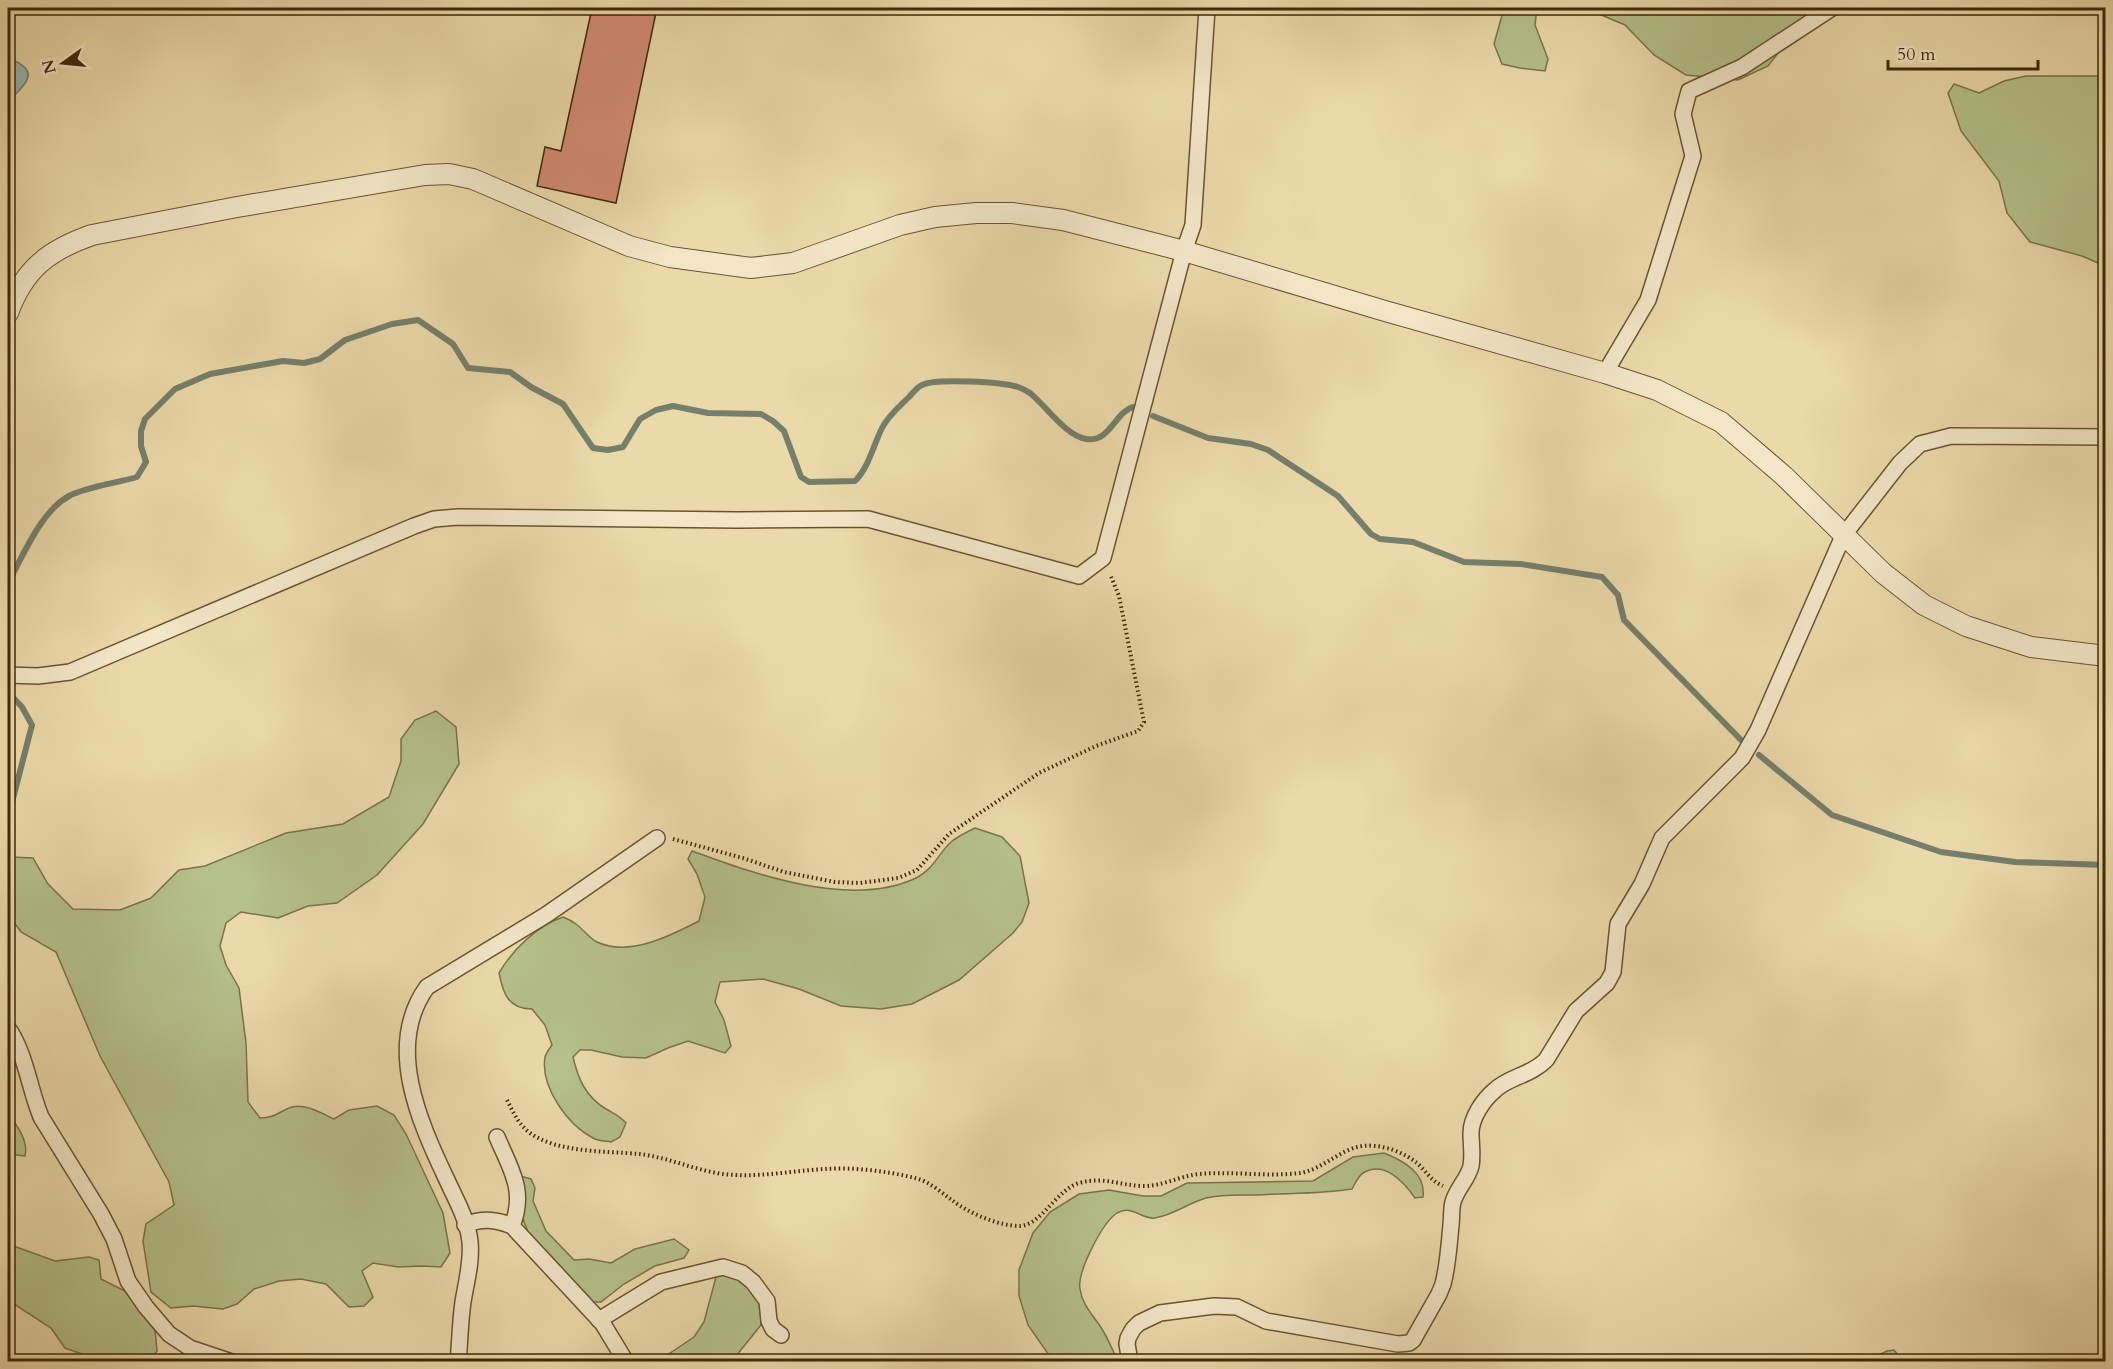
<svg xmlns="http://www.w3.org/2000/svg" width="2113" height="1369" font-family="Cardo,serif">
  <rect width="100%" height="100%" fill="#ebd9a9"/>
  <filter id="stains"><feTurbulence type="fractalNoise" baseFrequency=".00333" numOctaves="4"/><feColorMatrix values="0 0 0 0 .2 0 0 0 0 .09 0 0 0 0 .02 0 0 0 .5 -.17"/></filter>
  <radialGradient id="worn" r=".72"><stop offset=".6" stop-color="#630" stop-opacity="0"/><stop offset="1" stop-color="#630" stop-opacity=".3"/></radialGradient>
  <g fill="#b5c08a" stroke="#7a7448" stroke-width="1.5">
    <path d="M1504,8H1537L1535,25L1548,59L1545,71L1520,68L1502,64L1494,44Z"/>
    <path d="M1562,8H1833L1783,47L1768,66L1738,80L1686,75L1654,55L1625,25L1599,14Z"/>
    <path d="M2026,76H2105V266L2082,256L2030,242L2007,213L1999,181L1961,131L1948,93L1954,84L1979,93L2004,81Z"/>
    <path d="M436,711L456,727L459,764L423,824L377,875L337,903L308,906L278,918L241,912L226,923L220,946L226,965L239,988L246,1043L248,1102L260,1118C276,1118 279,1111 292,1107C305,1103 323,1114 334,1119L349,1110L377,1106L394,1115L406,1134L443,1213L450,1253L441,1267L422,1266L398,1267L373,1263L362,1271L373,1297L364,1306L349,1307L326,1284L301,1279L279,1281L254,1289L237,1304L223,1309L193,1306L171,1308L151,1292L143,1241L146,1224L174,1205L169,1182L100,1056L56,952L21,932L8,914V863L11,857L33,858L48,884L73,909L120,910L151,898L179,870L205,866L286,833L343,824L389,797L401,761V739L415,720Z"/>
    <path d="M975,828L1002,837L1020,856L1029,903L1022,922L1013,933L959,980L912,1004L881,1009L841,1006L799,989L763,979L720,982L715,1002L724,1020L731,1046L725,1053L688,1041L668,1048L646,1058L622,1057L591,1050H580L573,1057C578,1079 586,1097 606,1109C614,1114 619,1115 626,1123L620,1137L611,1142C605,1141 598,1141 593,1138C568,1125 540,1087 545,1057C546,1053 550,1048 552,1045L545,1025L532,1009C508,1009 503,993 499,973C513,949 537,926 563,917C568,919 572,921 576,924C583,929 589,938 597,942C629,957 670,936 699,921L705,897L697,874L688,859L692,851C755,874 851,909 916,878C934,869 938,854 951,842C958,836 967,832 975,828Z"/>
    <path d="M8,1113C16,1125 29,1140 25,1156L8,1154Z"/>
    <path d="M1384,1153C1404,1161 1426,1173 1423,1197L1415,1198C1404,1182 1384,1160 1363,1173C1358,1176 1355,1184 1352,1189C1320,1194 1288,1193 1256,1195C1240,1195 1222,1194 1206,1198C1188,1203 1174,1215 1155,1218C1142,1220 1132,1204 1117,1213C1102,1223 1077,1272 1080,1289C1082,1305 1094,1316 1102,1329C1108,1339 1113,1351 1118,1361H1053L1028,1325L1019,1296V1270L1033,1233L1050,1212L1079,1194L1109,1190L1143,1196H1161L1187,1183L1313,1181L1353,1157Z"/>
    <path d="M520,1176L531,1179L535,1188L533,1201L546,1231L574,1260L589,1259L611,1263L635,1249L674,1239L689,1250L684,1258L655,1266L624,1284L601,1302H591C569,1280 537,1257 526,1227C519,1211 521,1193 520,1176Z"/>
    <path d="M8,1244L55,1261L89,1257L99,1260L101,1279L125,1291L155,1330L157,1351L149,1362L99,1360L65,1348L51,1328L8,1300Z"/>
    <path d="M722,1273L742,1280L761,1305V1325L732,1361L657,1362L694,1337L704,1322L716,1277Z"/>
    <path d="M1894,1350L1899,1356L1901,1361H1866L1887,1351Z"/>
  </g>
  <path fill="#99b9ae" stroke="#757f6b" stroke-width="1.5" d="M8,58C42,71 27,82 8,102Z"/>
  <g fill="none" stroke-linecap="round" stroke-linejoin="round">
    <g stroke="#757f6b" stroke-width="6">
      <path d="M1153,416L1208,438L1251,444L1268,450L1338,496L1371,534L1380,539L1413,542L1464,562L1521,564L1602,577L1618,595L1624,620L1742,741"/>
      <path d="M8,583C23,556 41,511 69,496C86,487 117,483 137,477L146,462L141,446V431L145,419L175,389L210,374L283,361L304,363L320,359L345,340L392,324L418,320L453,344L468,368L510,372L531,387L563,404L593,448L608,450L623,447L640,419L656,410L673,406L708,413L761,414L773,421L784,431L801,477L809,482L855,481C869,467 873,446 882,428C888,416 899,407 909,397C912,394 917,387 922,385C935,378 1003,382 1018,387C1021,388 1027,391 1030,393C1046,406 1066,436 1086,439C1110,443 1115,412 1133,407"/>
      <path d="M8,692L22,707L32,725L9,814L8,827"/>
      <path d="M1759,755L1832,815L1941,852L2015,862L2106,865"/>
    </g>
  </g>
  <path fill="#d18a72" stroke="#3f2807" stroke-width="1.5" d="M592,8H657L616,203L537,186L545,147L561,151Z"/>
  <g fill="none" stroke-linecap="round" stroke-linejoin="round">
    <defs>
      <g id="minor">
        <path d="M1605,373L1648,300L1693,156L1683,114L1689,91L1742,67L1832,8"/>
        <path d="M8,675L38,676L70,672L414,526L434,519L458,517L737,520L868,519L1079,576L1103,558L1184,251L1193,225L1207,8"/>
        <path d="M8,1028C26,1054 29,1088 41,1117L101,1214L114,1239L128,1281L146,1307L169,1334L190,1348L232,1362"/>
        <path d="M497,1137C511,1170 526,1191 512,1226"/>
        <path d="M465,1225C482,1218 495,1219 512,1226L603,1324L626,1362"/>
        <path d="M599,1320L661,1282L723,1267L742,1273L753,1282L767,1301L769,1321L773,1329L781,1335"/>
        <path d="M458,1362C460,1342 460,1322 463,1302C466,1283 472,1262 470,1242C468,1220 455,1198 446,1178C419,1121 385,1045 427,987L546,915L657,838"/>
        <path d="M1130,1362L1127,1344L1128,1338L1133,1329L1139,1323L1160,1313L1214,1306L1237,1307L1266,1321L1398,1344L1409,1343L1413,1340L1439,1294L1443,1284C1448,1265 1449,1245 1451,1225C1452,1217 1451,1209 1453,1202C1457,1188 1468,1179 1471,1166C1473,1155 1471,1144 1471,1133C1471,1118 1483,1100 1495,1090C1510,1076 1530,1076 1546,1060L1576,1011L1607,983L1613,972L1618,924L1642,884L1662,838L1742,758L1758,730L1843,536L1900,463L1920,444L1951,436L2106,437"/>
      </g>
      <path id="tertiary" d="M8,313C24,269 49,250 92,235L237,207L425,175L449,174L473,179L629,246L670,257L751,268L793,263L900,225L935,217L976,213H1012L1063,220L1184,251L1385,311L1605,373L1657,390L1721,422L1784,476L1883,573L1924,605L1966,626L2031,647L2106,656"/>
    </defs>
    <use href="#minor" stroke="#6a5430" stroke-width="18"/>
    <use href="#tertiary" stroke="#6a5430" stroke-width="22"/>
    <g stroke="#3f2807" stroke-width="4" stroke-dasharray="1.5 3" stroke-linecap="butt">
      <path d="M673,839L743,858L784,872L835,882L860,883L898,878L917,870L949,834L1039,773L1096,746L1138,731L1144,722L1119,596L1110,574"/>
      <path d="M507,1100C513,1112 519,1125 530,1133C558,1153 606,1151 639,1154C667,1157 694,1170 723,1174C757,1178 790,1171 824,1169C853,1167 887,1171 915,1178C929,1181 942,1193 953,1201C969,1213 999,1226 1019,1226C1041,1226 1056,1190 1079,1183C1104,1176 1121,1186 1144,1186C1163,1186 1180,1176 1199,1174C1232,1171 1267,1177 1300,1173C1327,1169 1344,1142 1375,1146C1389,1147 1406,1154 1417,1163C1426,1171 1431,1181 1443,1186"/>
    </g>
    <use href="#minor" stroke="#f2e6c7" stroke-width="15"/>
    <use href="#tertiary" stroke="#f2e6c7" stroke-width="20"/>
  </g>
  <rect width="2113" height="1369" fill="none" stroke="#ebd9a9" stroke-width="30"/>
  <rect x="9" y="9" width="2095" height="1351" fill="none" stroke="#3f2807" stroke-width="3"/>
  <rect x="15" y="15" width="2083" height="1339" fill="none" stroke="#3f2807" stroke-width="1.5"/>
  <g transform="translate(63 63) rotate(255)" stroke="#f2e6c7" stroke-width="4.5" paint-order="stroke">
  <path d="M0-4.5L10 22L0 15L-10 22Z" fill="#3f2807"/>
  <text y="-9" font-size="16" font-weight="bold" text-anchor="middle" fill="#3f2807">N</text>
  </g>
  <path d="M1888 60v9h150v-9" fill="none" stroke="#3f2807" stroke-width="3"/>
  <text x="1897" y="60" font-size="18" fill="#3f2807" stroke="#f2e6c7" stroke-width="4.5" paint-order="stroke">50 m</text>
  <rect width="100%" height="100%" filter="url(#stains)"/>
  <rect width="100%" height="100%" fill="url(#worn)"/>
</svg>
